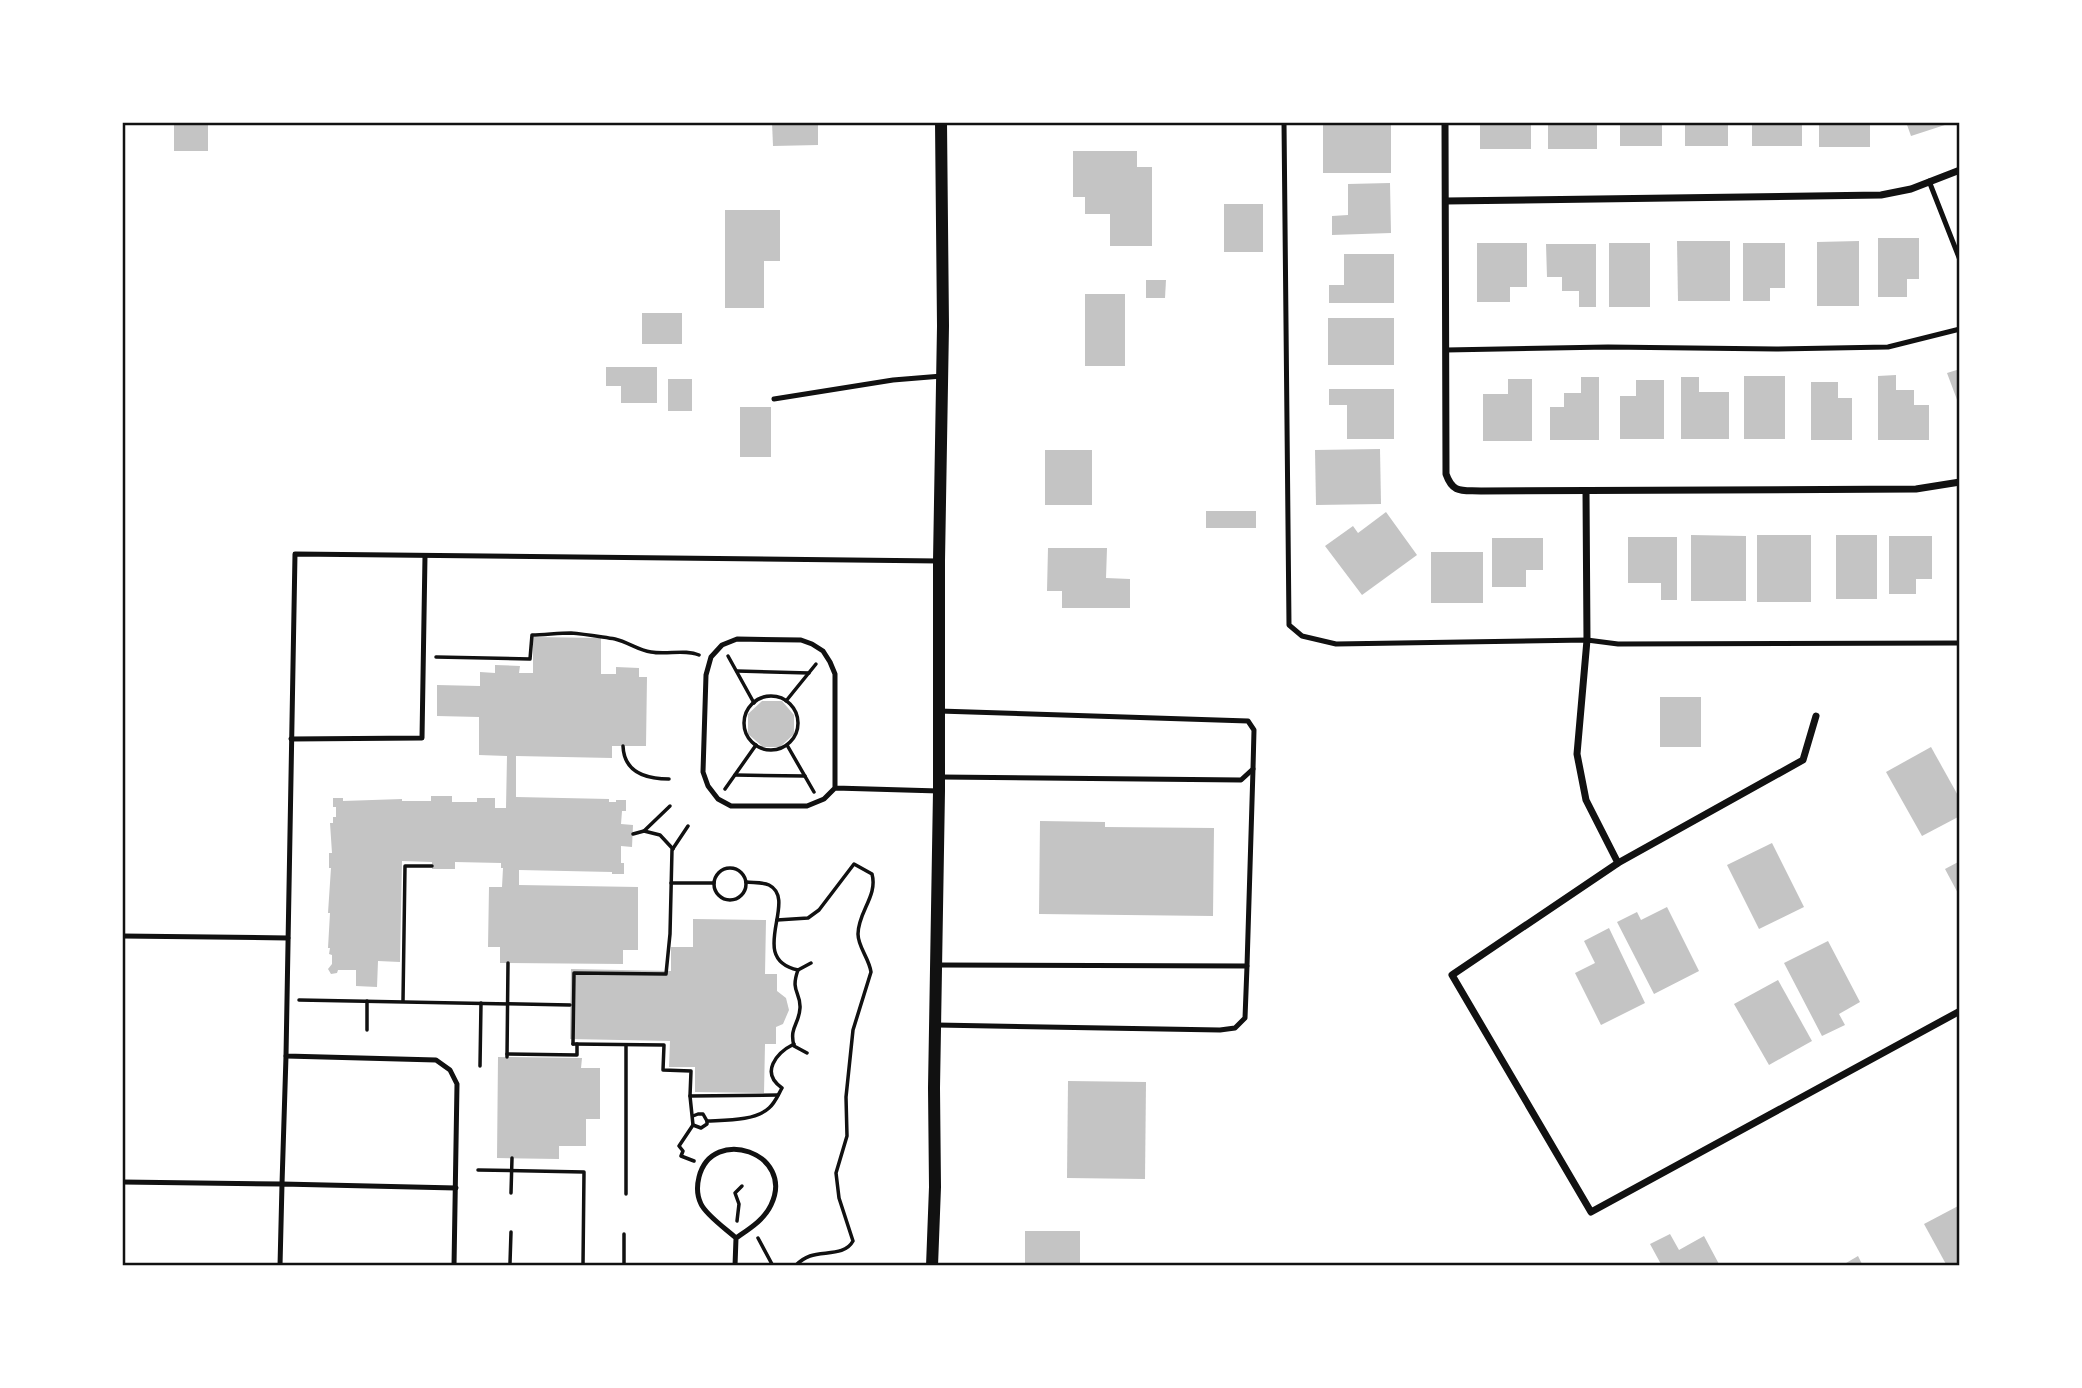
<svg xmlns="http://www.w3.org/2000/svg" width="2082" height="1388" font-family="'DejaVu Sans',sans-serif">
  <rect width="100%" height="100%" fill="#fff"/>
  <g fill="#c4c4c4">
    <rect x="174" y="122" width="34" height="29"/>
    <path d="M772,122H818V145L773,146Z"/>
    <rect x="1323" y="122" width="68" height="51"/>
    <rect x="1480" y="122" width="51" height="27"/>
    <rect x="1548" y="122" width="49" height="27"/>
    <rect x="1620" y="122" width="42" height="24"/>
    <rect x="1685" y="122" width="43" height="24"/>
    <rect x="1752" y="122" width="50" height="24"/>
    <rect x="1819" y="122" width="51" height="25"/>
    <path d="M1906,122H1951V123L1911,136Z"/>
    <path d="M1073,151H1137V167H1152V246H1110V214H1085V197H1073Z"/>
    <path d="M1390,183L1391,233L1332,235V216L1348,215V184Z"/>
    <rect x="1224" y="204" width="39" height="48"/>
    <path d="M725,210H780V261H764V308H725Z"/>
    <path d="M1878,238H1919V279H1907V297H1878Z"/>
    <path d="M1677,241H1730V301H1678Z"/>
    <path d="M1859,241V306H1817V242Z"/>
    <path d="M1477,243H1527V287H1510V302H1477Z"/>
    <rect x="1609" y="243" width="41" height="64"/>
    <path d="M1743,243H1785V288H1770V301H1743Z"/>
    <path d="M1546,244H1596V307H1579V291H1562V277H1547Z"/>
    <path d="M1344,254H1394V303H1329V285H1344Z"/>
    <path d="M1146,280H1166L1165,298H1146Z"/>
    <rect x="1085" y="294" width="40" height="72"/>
    <rect x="642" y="313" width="40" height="31"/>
    <rect x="1328" y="318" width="66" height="47"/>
    <path d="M606,367H657V403H621V386H606Z"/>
    <path d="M1960,369V405H1959L1947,373Z"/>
    <path d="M1896,375V390H1914V405H1929V440H1878V376Z"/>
    <rect x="1744" y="376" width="41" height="63"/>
    <path d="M1581,377H1599V440H1550V407H1564V393H1581Z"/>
    <path d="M1681,377H1699V392H1729V439H1681Z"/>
    <rect x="668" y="379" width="24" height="32"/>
    <path d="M1508,379H1532V441H1483V394H1508Z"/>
    <path d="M1636,380H1664V439H1620V396H1636Z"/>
    <path d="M1811,382H1838V398H1852V440H1811Z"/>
    <path d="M1329,389H1394V439H1347V405H1329Z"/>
    <rect x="740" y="407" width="31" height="50"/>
    <path d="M1380,449L1381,504L1316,505L1315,450Z"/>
    <rect x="1045" y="450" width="47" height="55"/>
    <rect x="1206" y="511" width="50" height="17"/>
    <path d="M1386,512L1417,555L1362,595L1325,546L1353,526L1358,533Z"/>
    <path d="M1691,535L1746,536V601H1691Z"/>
    <rect x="1757" y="535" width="54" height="67"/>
    <rect x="1836" y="535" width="41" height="64"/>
    <path d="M1889,536H1932V579H1916V594H1889Z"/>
    <path d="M1628,537H1677V600H1661V583H1628Z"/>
    <path d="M1492,538H1543V570H1526V587H1492Z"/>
    <path d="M1048,548H1107L1106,578L1130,579V608H1062V591H1047Z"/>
    <rect x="1431" y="552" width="52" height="51"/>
    <path d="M533,637L601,638V674H616V667L639,668V677H647L646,746H612V758L516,756V797L609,799V802H616V800H626V811H622L621,824L633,825L632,847L621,846V863H624V874H612V872L519,870V885L638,887V950H623V964L500,963V947H488L489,887H502L503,868H501V863L455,862V869H432V862L402,861L400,962L378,961L377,987L356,986V970H338L337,973L331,974L328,969L332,964V955L329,954L330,948H328L330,913H328L331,868H329V853H332L330,823H333V817H336V807H333V798H343V801L402,799V801H431V796H452V802H477V798H495V808H506L507,756L479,755V717L437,716V685L480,686V672L495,673V665L520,666L519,673H533Z"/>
    <rect x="1660" y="697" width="41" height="50"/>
    <path d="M762,701H782L794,715V734L780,747H763L748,734V714Z"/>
    <path d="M1931,747L1960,799V816L1922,836L1886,772Z"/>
    <path d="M1040,821L1105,822V827L1214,828L1213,916L1039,914Z"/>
    <path d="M1772,843L1804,907L1759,929L1727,865Z"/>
    <path d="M1960,861V897L1945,869Z"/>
    <path d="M1667,907L1699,971L1654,994L1617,922L1637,912L1641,920Z"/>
    <path d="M693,919L766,920L765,974H777V991L786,998L789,1010L783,1024L776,1027V1044H765L764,1093L695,1092V1067H669L670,1041L570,1039L571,969L671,971V947H693Z"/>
    <path d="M1609,928L1645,1003L1601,1025L1575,973L1595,963L1584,941Z"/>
    <path d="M1828,941L1860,1002L1839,1014L1845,1025L1822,1036L1784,963Z"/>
    <path d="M1778,980L1812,1041L1769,1065L1734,1004Z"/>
    <path d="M498,1057L582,1058L581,1068H600V1119H586V1146H559V1159L497,1158Z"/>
    <path d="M1068,1081L1146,1082L1145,1179L1067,1178Z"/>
    <path d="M1960,1205V1266H1947L1924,1224Z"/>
    <rect x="1025" y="1231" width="55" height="35"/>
    <path d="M1670,1234L1679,1250L1704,1236L1720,1266H1662L1650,1244Z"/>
    <path d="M1858,1256L1863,1266H1841Z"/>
  </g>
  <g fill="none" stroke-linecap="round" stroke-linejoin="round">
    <g stroke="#111" stroke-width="3.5">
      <path d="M728,656L754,703"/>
      <path d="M436,657L530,659L532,635C544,635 558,633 571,633C585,634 601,637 615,639C628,642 638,650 651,652C666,655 686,649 699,655"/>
      <path d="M737,671L809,673"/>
      <circle cx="771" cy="723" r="27"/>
      <path d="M786,701L816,664"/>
      <path d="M787,745L814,792"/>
      <path d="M623,746C624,773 646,779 669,779"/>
      <path d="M735,775L805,776"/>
      <path d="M725,789L756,745"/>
      <path d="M644,831L660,835L673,849"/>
      <path d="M633,834L644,831L670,806"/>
      <circle cx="730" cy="884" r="16"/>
      <path d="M746,882C753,883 763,882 769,885C799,900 746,959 798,970L811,963"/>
      <path d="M671,883H714"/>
      <path d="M777,920L808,918L819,910L854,864L872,874C878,896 858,912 858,934C858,947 869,958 871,972L853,1030L846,1097L847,1136L836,1173L839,1198L853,1241C845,1256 824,1251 810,1256C804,1258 800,1261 795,1266"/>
      <path d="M798,970C790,992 801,992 800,1008C799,1025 789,1027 794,1046L807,1053"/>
      <path d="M299,1000L570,1005"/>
      <path d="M367,1001V1030"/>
      <path d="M403,1001L405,866H432"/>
      <path d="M573,1044L574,973L666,974L670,934L672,850L688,826"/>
      <path d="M573,1044L664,1045L663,1070L691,1071L690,1096L778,1095"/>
      <path d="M507,1054L577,1055V1044"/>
      <path d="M507,1057L508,963"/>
      <path d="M480,1066L481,1003"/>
      <path d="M690,1096L693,1125"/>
      <path d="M693,1116L698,1114H703L707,1121"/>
      <path d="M694,1161L681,1156L683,1151L679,1146L693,1125L701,1128L707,1124V1121C726,1120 755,1121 769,1108C775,1103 778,1095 782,1088C760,1073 776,1053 794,1044"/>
      <path d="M478,1170L584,1172L583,1265"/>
      <path d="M511,1193L512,1158"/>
      <path d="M626,1194V1045"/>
      <path d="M737,1221L739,1204L735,1193L742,1186"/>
      <path d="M624,1234V1266"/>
      <path d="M758,1238L773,1266"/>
      <path d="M510,1263L511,1232"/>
    </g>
    <g stroke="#111" stroke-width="5">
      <path d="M1284,122L1289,625L1302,636L1336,644L1587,640L1618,644L1960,643"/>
      <path d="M1929,181L1960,260"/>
      <path d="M1446,350L1608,347L1776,349L1888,347L1960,329"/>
      <path d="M774,399L893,380L942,376"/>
      <path d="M939,711L1248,721L1254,730L1253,769L1241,780L941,777"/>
      <path d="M291,739L422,738L425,556"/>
      <path d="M835,788V674L830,662L823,651L812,644L801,640L737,639L722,645L711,657L706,675L703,772L708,786L718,799L731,806H807L824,799L835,788L939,791"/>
      <path d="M122,936L288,938"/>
      <path d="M936,965L1247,966L1245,1018L1235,1028L1220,1030L937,1025"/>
      <path d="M1247,966L1253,769"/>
      <path d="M122,1182L282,1184L286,1056"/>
      <path d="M280,1266L282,1184L456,1188"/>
      <path d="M454,1266L457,1084L450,1070L436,1060L286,1056L295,554L939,561"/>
      <path d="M735,1266L736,1238C726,1229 706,1215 701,1204C697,1196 697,1185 699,1177C712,1125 796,1153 771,1205C764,1220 749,1229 736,1238"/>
    </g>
    <g stroke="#111" stroke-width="7">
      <path d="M1445,122L1446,474C1453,494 1462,490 1481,491L1916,489L1960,482"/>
      <path d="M1446,201L1881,195L1911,189L1960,170"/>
      <path d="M1586,491L1587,640L1577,754L1586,800L1618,863"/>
      <path d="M1816,716L1803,760L1618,863L1452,975L1591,1212L1960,1011"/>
    </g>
    <path stroke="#111" stroke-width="12" d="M932,1266L935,1187L934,1088L939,791V561L943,326L941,122"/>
  </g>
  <rect width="2082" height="1388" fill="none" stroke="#ffffff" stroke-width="248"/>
  <rect x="124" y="124" width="1834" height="1140" fill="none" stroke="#111" stroke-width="2.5"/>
</svg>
